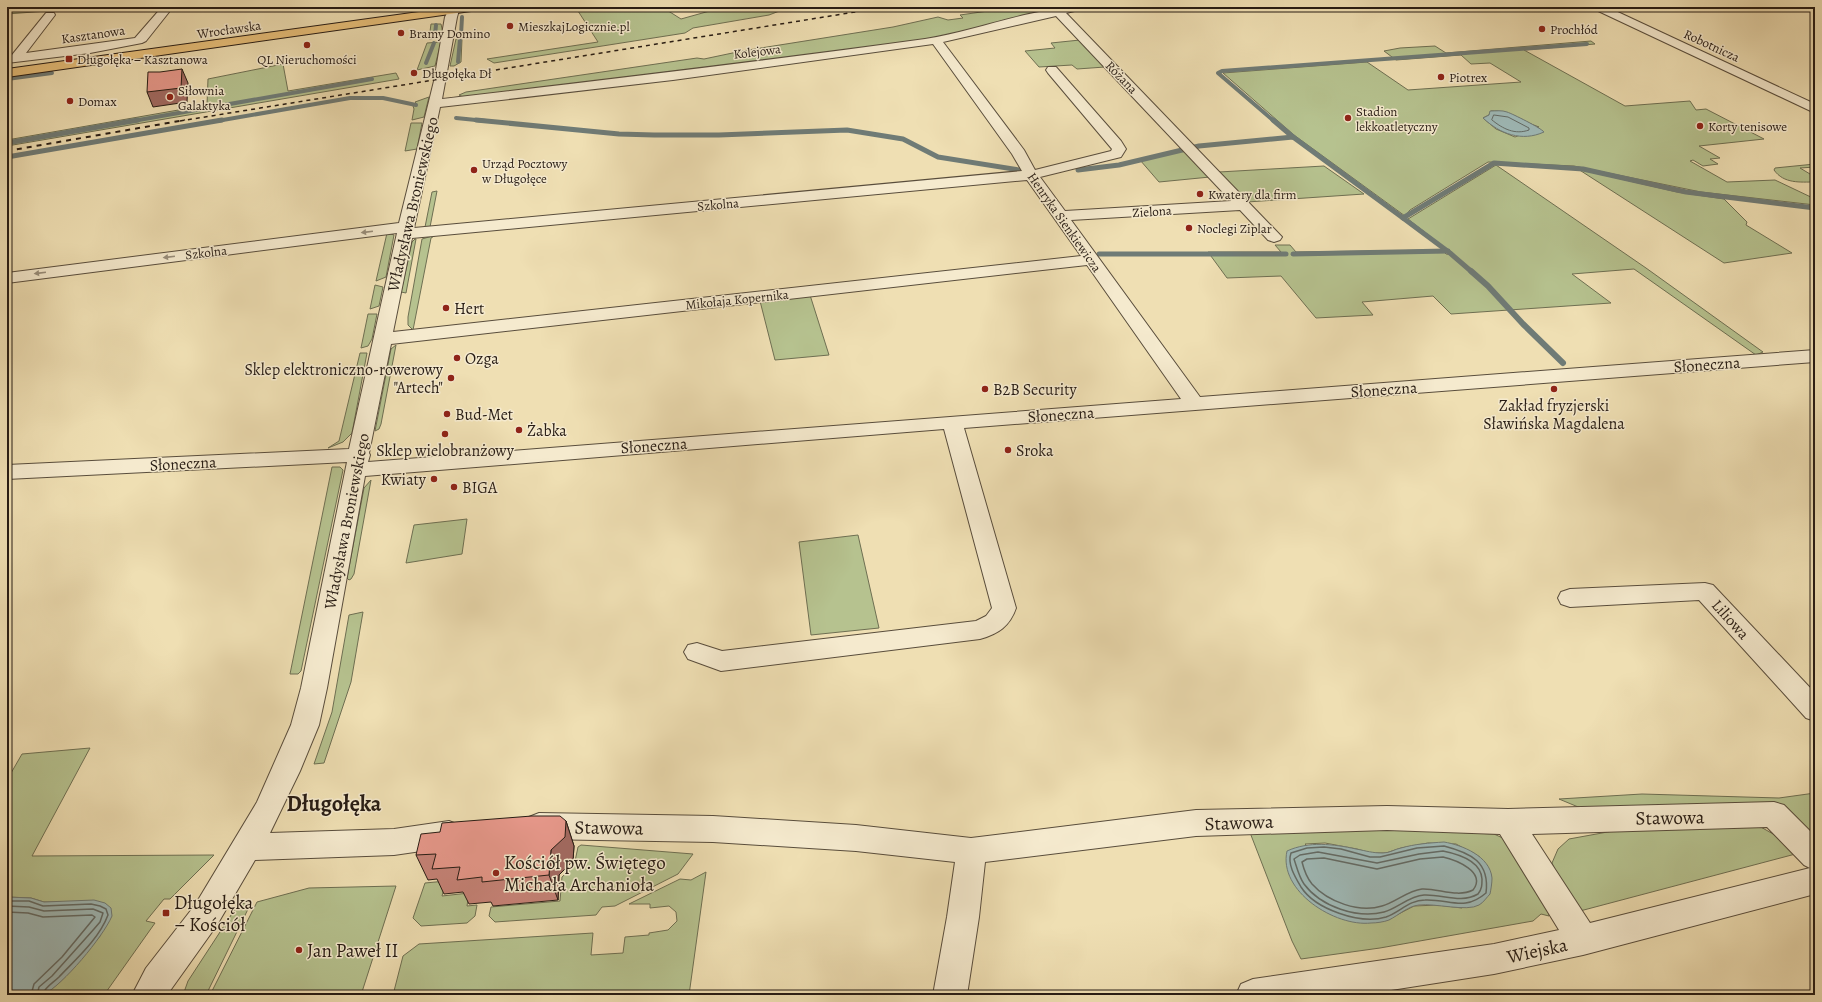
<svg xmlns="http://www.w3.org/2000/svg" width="1822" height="1002" font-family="Alegreya,serif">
  <rect width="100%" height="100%" fill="#efdfb3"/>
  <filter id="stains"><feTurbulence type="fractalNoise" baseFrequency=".005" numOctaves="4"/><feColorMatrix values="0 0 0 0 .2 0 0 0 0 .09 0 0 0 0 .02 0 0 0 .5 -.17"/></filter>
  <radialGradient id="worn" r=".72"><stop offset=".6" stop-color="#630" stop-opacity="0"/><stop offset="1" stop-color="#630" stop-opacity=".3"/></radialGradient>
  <g fill="#b6c28f" stroke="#6e6f52" fill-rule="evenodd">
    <path d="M7,7H62L60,10L7,14Z"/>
    <path d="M608,7H662L681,19L724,7H780L782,10L769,15L693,28L685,33L494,63L487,59L598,42L578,11Z"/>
    <path d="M1016,7H1072L923,41L463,97L459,95L466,92L697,58L704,59L742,51L893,27L938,17L948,20L963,18L960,15Z"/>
    <path d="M431,24H441L443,33L433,35L432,39H429Z"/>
    <path d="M456,39H462L461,62L454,66H450Z"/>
    <path d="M1080,40L1105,67L1077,69L1072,65L1039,67L1025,51L1055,48L1051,43Z"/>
    <path d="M1591,41L1595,44L1524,50L1625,106L1690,101L1696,110L1706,109L1764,139L1699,146L1720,158L1710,159L1718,164L1703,166L1693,160L1690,161L1727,182L1775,180L1815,199V205L1701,192L1574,166L1488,162L1410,210L1405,216L1294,135L1223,73L1367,62L1408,90L1521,82L1490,63L1471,64L1461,55L1396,60L1384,51L1400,48L1435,46L1446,53ZM1491,111C1511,110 1521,121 1539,127L1515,137L1496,129L1483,118L1489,115Z"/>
    <path d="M441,42L435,66L417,70L427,43Z"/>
    <path d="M283,64L288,91L396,73L399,79L7,146V140L207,105L208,79Z"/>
    <path d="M429,97L424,117L412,120L414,109L413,106L417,104L415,102Z"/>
    <path d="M411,123H422L417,149L405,151Z"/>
    <path d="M1184,150L1210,177L1159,182L1140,160Z"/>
    <path d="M1815,164V167L1800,168L1815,177V182C1800,182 1784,184 1774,170L1775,168Z"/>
    <path d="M1496,165L1646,268L1763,352L1756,355L1634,269L1572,274L1611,303L1451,314L1433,296L1362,302L1373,315L1316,318L1281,276L1227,278L1208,252H1281L1275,245H1290L1296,252L1442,250L1446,254L1454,255L1408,219Z"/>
    <path d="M1324,166L1364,194L1247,202L1219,172Z"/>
    <path d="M1578,169L1677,192L1724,199L1747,222L1746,225L1792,253L1724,263Z"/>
    <path d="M437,191L430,227H425L432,192Z"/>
    <path d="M387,233L394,235L386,277L376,281Z"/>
    <path d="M436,235L431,238L413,330L408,325V317L422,239Z"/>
    <path d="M415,239H416L406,293L401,292L412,242Z"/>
    <path d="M375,285L383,287L379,306L370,309Z"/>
    <path d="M810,295L829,355L775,360L760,301Z"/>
    <path d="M368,314H377L372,339L368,346L361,348Z"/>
    <path d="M396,345L381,424L379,429L375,431L391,349Z"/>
    <path d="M360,353H367L352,433L343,442L328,448L339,441Z"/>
    <path d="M332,467H340L343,470L301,671L298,674H290Z"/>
    <path d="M371,480L354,574L351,579L349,580L347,578L364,488Z"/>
    <path d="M467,519L462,554L406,563L414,525Z"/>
    <path d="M858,535L879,628L811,635L799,542Z"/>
    <path d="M363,612L351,682L324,763L314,764L332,712L349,615Z"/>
    <path d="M90,748L32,856L214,855L170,899H164L146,921L155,923L104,995H43L59,983L101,935L61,902H44L31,898L7,897V780L22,754Z"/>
    <path d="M1815,793V845L1783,808L1583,809L1559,799L1642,794L1779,798Z"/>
    <path d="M1322,826L1494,834L1507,840L1548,906L1549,916L1541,914L1533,921L1380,948L1301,959L1292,941L1249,830ZM1325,843L1357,849L1371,853H1386L1401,848L1428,843L1456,844L1480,857L1462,908L1438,905L1414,906L1387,920L1305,844Z"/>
    <path d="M1759,826L1789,843L1803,852L1580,911L1560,881L1552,863L1558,849L1569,839L1613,831Z"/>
    <path d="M581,845L693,854L678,874L615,906L602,907L596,915L495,922L489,916L491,907L560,901L562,877L574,866L578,847Z"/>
    <path d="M706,872L689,995H393L403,956L419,944L593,933L591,955L623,953L625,937L649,935V933L668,930L677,921L676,912L669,906L650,908V904H629L680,879L691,880Z"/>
    <path d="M446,881L442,896L469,893L467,906L477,905L475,916L467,923L421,926L413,918L425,883Z"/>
    <path d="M396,886L361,995H210L257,902L309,888Z"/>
    <path d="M249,902L251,903L206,995H183L188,981L235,909L241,904Z"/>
  </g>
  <g fill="#9fbab8" stroke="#6f7b76">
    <path d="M1490,111C1496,111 1502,110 1507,112C1513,114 1541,128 1544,132C1522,142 1500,134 1483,118L1489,115Z"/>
    <path d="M1444,842C1462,845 1490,856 1492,878C1492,883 1491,889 1490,894C1487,897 1483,903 1479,905C1467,912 1435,903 1419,905C1408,906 1399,915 1389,920C1384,922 1376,923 1371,923C1335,927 1278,891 1287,851C1309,841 1333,844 1356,849C1367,851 1372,853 1383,853C1390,853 1395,849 1401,848C1415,844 1429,843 1444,842Z"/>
    <path d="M7,897L31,898L44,902L94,900L105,903L111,908L112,916C103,937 63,985 43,995H7Z"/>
  </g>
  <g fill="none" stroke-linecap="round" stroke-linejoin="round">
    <path stroke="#636b66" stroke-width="1" d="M1494,115L1508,117L1529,128V130C1515,135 1503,129 1492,120Z"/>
    <g stroke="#636b66" stroke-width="1.5">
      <path d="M1444,846C1471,853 1490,862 1486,893C1464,912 1450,899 1425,900C1409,900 1400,912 1386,917C1360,925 1315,909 1301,887C1295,877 1287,864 1291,853L1307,848L1324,847L1341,849L1370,857H1380L1417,848Z"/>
      <path d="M1443,851C1458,854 1481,861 1482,879C1482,885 1482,889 1478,894C1461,904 1442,894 1424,895C1409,896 1398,908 1384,912C1358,919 1321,907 1304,884C1299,877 1297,868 1294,859L1300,855L1318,852L1377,863L1419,854Z"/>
      <path d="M1443,857C1456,860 1487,872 1473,890C1457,898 1438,888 1422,889C1407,891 1396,902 1382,906C1359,913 1328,902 1312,884C1307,878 1304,870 1302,862L1307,859L1324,858L1377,869L1420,859Z"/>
      <path d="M7,901H29L43,906L91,904L100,906L106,909L108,915C99,939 76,959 59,977C53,983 45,987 42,995"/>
      <path d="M7,906L29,907L44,911L93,909L103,913L100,922L94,929L52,976L39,987L37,995"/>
      <path d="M7,912L28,913L43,917L92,915L95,917L62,957L34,984L31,995"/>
    </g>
    <g stroke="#6f7b76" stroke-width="4">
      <path d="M435,35L436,25"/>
      <path d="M461,35L462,17"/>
      <path d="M458,62L460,39"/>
      <path d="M426,63L434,43"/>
      <path d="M7,79L52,73"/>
      <path d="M456,118L486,121"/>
      <path d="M133,121L372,79"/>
      <path d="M217,121L350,98H383L416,105"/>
      <path d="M1274,121L1218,73L1222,71L1587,44"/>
    </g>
    <g stroke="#6f7b76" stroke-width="5">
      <path d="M476,120L619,134L654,135H719L847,130L903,139L938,157L1019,170"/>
      <path d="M1273,120L1293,137"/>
      <path d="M7,143L138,120"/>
      <path d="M7,157L222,120"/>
      <path d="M1078,170L1119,165L1199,146L1293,137L1403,218L1494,163L1583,169L1686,192L1815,208"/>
      <path d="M1403,218L1450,253L1472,272"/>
      <path d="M1099,254H1286"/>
      <path d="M1293,254L1448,251"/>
    </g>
    <path stroke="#6f7b76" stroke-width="6" d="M1471,271L1488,286L1523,324L1563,363"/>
    <defs>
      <g id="minor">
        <path d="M162,7H173L146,41L142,43L90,53L7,63V55H12L46,13H54L55,15L26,53L135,38Z"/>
        <path d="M450,7H460L457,17L442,99C603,80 765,61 925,39C979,31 1031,7 1084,7L1083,9L1066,13L1282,237L1280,240L1274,242L1268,240L1240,210L1071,220L1200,397L1815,350V362L964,428L1016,608C1010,626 998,634 980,639L721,671L688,659L684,652L688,645L697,643L722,651L976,621L986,616L992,608L944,429L365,476L327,688L319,725L300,771L270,833L394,829L449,821L459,825L464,834L459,843L449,847L394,855L255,860L217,925L167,995H132L146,968L195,905L257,802L291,725L301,688L347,462L7,479V465L349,449L397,233L7,283V273L399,223L434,81L445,17ZM1056,16L1231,201L1065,211L1040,177L1121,157L1126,149L1121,141L1056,67H1048L1046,70L1048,73L1112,149L1111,151L1035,170L1024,150L943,42ZM933,44L1012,154L1022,171L414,228L440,107L673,80ZM1027,180L1081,256L393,332L412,238ZM1087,265L1181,399L368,462L370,455L369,453L391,344Z"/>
        <path d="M1593,7H1607L1815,104V113L1594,9Z"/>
        <path d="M1705,583L1713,585L1815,693V721L1806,718L1699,600L1570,607L1561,604L1558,598L1561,592L1570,589Z"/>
        <path d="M1774,802L1784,805L1815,836V894L1583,955L1494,974L1359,995H1236L1241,984L1253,979L1494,944L1559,930L1500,834L1387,830L1196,836L985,862L979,917L967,995H933L947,917L955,862L856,851L713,842L539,839L529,835L524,826L529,817L539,813L713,816L856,825L971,838L1196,810L1387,806L1508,809ZM1767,827L1804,865L1810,868L1590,923L1532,834Z"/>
      </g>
      <path id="major" d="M455,7H483L478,10L7,77V69Z"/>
    </defs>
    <use href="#minor" stroke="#594d3c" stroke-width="2"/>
    <use href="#major" stroke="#271c14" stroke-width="2"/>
    <use href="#minor" fill="#f5eace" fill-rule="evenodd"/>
    <use href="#major" fill="#e8c07a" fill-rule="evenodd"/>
    <path stroke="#271c14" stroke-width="1.5" stroke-dasharray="4 4" stroke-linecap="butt" d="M180,121L886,7"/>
    <path stroke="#271c14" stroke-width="2" stroke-dasharray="5 5" stroke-linecap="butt" d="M7,151L185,120"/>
  </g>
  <path fill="#c78378" stroke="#271c14" d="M566,821L574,846L573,861L559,875L558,900L493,906L491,902L469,904L463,892L444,894L437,879L428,880L416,855L440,832Z"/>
  <g fill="#a26a61" stroke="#271c14">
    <path d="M182,69L188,83L187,102L153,107L147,92Z"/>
    <path d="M566,821L574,846L573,861L559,875L558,900L549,875L551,850Z"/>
  </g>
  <g fill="#e7988b" stroke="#271c14">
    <path d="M182,69L181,88L147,92L148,72H160Z"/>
    <path d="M532,816H560L566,821L565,837L551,850L549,875L482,882V877L457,880L460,867L432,869L436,854L416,855L421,834L440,832L442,823Z"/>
  </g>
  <defs><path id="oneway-solid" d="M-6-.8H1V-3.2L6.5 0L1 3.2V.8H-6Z"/></defs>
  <g fill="#988d7a">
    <use href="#oneway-solid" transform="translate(367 232) rotate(173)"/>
    <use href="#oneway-solid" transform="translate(169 257) rotate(173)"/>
    <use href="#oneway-solid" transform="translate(40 273) rotate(173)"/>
  </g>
  <g fill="#8f2418" stroke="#f5eace" stroke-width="1.5">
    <circle cx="510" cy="26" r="4"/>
    <circle cx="1542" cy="29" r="4"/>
    <circle cx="401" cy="33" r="4"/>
    <circle cx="307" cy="45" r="4"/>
    <rect x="65" y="55" width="8" height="8" rx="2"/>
    <circle cx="414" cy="73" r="4"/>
    <circle cx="1441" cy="77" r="4"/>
    <circle cx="170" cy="97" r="4"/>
    <circle cx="70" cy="101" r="4"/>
    <circle cx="1348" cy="118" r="4"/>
    <circle cx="1700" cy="126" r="4"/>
    <circle cx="474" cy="170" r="4"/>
    <circle cx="1200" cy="194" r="4"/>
    <circle cx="1189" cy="228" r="4"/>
    <circle cx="446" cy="308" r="4"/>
    <circle cx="457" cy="358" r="4"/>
    <circle cx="451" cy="378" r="4"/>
    <circle cx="985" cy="389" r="4"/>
    <circle cx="1554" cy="389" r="4"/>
    <circle cx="447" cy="414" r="4"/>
    <circle cx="519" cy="430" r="4"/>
    <circle cx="445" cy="434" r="4"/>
    <circle cx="1008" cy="450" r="4"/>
    <circle cx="434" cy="479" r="4"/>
    <circle cx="454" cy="487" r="4"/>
    <circle cx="496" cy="873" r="4"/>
    <rect x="162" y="909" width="8" height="8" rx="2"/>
    <circle cx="299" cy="950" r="4"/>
  </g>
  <g text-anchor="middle" stroke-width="3" stroke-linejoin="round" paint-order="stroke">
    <g font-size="13" fill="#271c14" stroke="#f5eace" text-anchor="start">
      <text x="518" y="31">MieszkajLogicznie.pl</text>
      <text x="1550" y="34">Prochłód</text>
      <text x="409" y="38">Bramy Domino</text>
      <text x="77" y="64">Długołęka – Kasztanowa</text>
      <text x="307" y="64" text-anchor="middle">QL Nieruchomości</text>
      <text x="422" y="78">Długołęka Dł</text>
      <text x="1449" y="82">Piotrex</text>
      <text x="178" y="95">Siłownia<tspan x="178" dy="15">Galaktyka</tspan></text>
      <text x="78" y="106">Domax</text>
      <text x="1356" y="116">Stadion<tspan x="1356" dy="15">lekkoatletyczny</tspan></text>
      <text x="1708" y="131">Korty tenisowe</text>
      <text x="482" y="168">Urząd Pocztowy<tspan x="482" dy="15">w Długołęce</tspan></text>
      <text x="1208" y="199">Kwatery dla firm</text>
      <text x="1197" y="233">Noclegi Ziplar</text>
    </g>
    <g font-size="13" fill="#271c14" stroke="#f5eace">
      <text transform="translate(229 29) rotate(-8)" y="5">Wrocławska</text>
      <text transform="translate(93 34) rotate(-8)" y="5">Kasztanowa</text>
      <text transform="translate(1712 45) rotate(25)" y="5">Robotnicza</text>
      <text transform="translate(757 51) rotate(-7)" y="5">Kolejowa</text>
      <text transform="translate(1122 77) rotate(46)" y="5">Różana</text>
      <text transform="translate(718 204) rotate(-5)" y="5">Szkolna</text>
      <text transform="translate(1152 211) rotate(-4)" y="5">Zielona</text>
      <text transform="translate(1065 222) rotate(55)" y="5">Henryka Sienkiewicza</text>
      <text transform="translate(206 252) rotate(-7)" y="5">Szkolna</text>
      <text transform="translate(737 299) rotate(-6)" y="5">Mikołaja Kopernika</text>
    </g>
    <g font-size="16" fill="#271c14" stroke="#f5eace">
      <text transform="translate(412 204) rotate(-77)" y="6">Władysława Broniewskiego</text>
      <text transform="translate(1707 364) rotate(-4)" y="6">Słoneczna</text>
      <text transform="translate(1384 389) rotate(-4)" y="6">Słoneczna</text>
      <text transform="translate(1061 414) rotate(-4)" y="6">Słoneczna</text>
      <text transform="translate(654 445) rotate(-4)" y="6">Słoneczna</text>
      <text transform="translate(183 463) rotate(-3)" y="6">Słoneczna</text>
      <text transform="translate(346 521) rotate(-79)" y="6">Władysława Broniewskiego</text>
      <text transform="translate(1731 619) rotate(48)" y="6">Liliowa</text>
    </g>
    <g font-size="16" fill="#271c14" stroke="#f5eace" text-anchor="start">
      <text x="454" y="314">Hert</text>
      <text x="465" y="364">Ozga</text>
      <text x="443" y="375" text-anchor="end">Sklep elektroniczno-rowerowy<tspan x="443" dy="18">"Artech"</tspan></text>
      <text x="993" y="395">B2B Security</text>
      <text x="1554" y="411" text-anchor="middle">Zakład fryzjerski<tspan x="1554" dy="18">Sławińska Magdalena</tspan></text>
      <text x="455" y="420">Bud-Met</text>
      <text x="527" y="436">Żabka</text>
      <text x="445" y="456" text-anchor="middle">Sklep wielobranżowy</text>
      <text x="1016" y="456">Sroka</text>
      <text x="426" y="485" text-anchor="end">Kwiaty</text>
      <text x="462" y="493">BIGA</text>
    </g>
    <g font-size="19" fill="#271c14" stroke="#f5eace">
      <text transform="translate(1670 817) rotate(-1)" y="7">Stawowa</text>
      <text transform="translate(1239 822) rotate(-2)" y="7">Stawowa</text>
      <text transform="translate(609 827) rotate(1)" y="7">Stawowa</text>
      <text transform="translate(1537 950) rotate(-12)" y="7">Wiejska</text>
    </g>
    <g font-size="19" fill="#271c14" stroke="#f5eace" text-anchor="start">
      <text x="504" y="869">Kościół pw. Świętego<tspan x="504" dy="22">Michała Archanioła</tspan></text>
      <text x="174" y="909">Długołęka<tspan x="174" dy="22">– Kościół</tspan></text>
      <text x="307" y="957">Jan Paweł II</text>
    </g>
    <g font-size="22" font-weight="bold" fill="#271c14" stroke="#f5eace">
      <text x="334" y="811">Długołęka</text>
    </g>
  </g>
  <rect width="1822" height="1002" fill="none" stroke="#efdfb3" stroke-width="24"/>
  <rect x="8" y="8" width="1806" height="986" fill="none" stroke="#271c14" stroke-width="2"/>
  <rect x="12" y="12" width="1798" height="978" fill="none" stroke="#271c14"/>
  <rect width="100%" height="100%" filter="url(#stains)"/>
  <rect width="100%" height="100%" fill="url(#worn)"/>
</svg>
